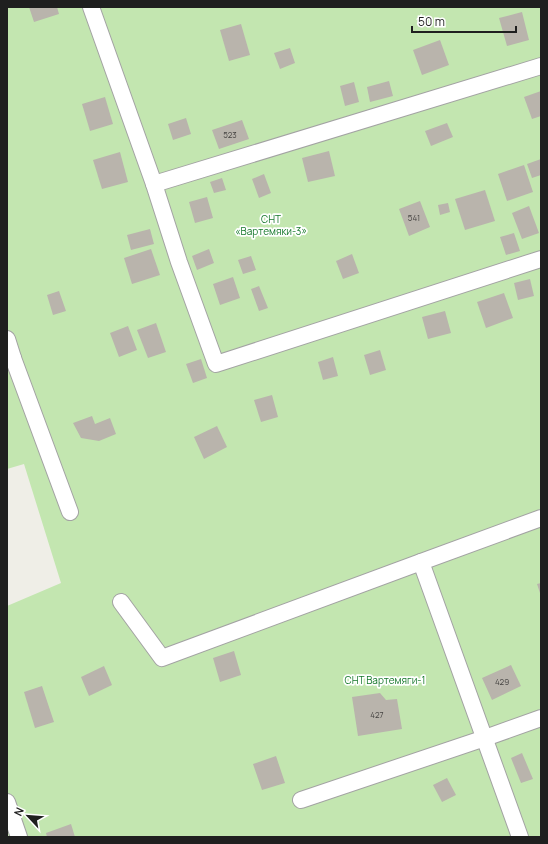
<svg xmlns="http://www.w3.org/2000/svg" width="548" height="844" font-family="Manrope,sans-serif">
  <rect width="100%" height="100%" fill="#efeee7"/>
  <path fill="#c3e6b0" d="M7,7H541V837H7V606L61,583L24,464L7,469Z"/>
  <g fill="#b9b4ac">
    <path d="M29,7H57L59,14L34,22Z"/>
    <path d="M522,12L529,40L507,46L499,18Z"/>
    <path d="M241,24L250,55L229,61L220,30Z"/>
    <path d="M440,40L449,65L422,75L413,50Z"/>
    <path d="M290,48L295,63L280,69L274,53Z"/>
    <path d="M389,81L393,96L370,102L367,87Z"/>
    <path d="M354,82L359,102L345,106L340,86Z"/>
    <path d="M541,91V116L532,119L524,97Z"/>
    <path d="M105,97L113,124L90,131L82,104Z"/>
    <path d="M186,118L191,134L173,140L168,124Z"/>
    <path d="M242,120L249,139L219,149L212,130Z"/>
    <path d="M447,123L453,137L431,146L425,131Z"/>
    <path d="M329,151L335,176L308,182L302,158Z"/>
    <path d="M120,152L128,182L102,189L93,160Z"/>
    <path d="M541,159V175L532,178L527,164Z"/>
    <path d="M524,165L533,192L507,201L498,174Z"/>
    <path d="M264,174L271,193L259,198L252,179Z"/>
    <path d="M222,178L226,190L214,193L210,182Z"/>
    <path d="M485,190L495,221L465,230L455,199Z"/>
    <path d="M207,197L213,218L195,223L189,202Z"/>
    <path d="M420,201L430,227L409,236L399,209Z"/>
    <path d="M448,203L450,212L440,215L438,205Z"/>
    <path d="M529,206L539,233L522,239L512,213Z"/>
    <path d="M150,229L154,244L131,250L127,235Z"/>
    <path d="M514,233L520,251L506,255L500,237Z"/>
    <path d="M151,249L160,275L132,284L124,258Z"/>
    <path d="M209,249L214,263L197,270L192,256Z"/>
    <path d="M352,254L359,273L343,279L336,261Z"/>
    <path d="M251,256L256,270L243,274L238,260Z"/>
    <path d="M233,277L240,298L220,305L213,284Z"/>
    <path d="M530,279L534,296L518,300L514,283Z"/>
    <path d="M259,286L268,308L259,311L251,289Z"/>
    <path d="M59,291L66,311L53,315L47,295Z"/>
    <path d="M504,293L513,318L486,328L477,302Z"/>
    <path d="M445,311L451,333L428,339L422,317Z"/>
    <path d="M156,323L166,352L148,358L137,330Z"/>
    <path d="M128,326L137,350L119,357L110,333Z"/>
    <path d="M380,350L386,370L370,375L364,355Z"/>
    <path d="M333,357L338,376L323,380L318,362Z"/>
    <path d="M201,359L207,378L193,383L186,364Z"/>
    <path d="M272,395L278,417L261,422L254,400Z"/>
    <path d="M92,416L95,424L110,418L116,434L99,441L81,438L73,423Z"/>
    <path d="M217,426L227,447L204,459L194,437Z"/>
    <path d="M541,583V596L537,584Z"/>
    <path d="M234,651L241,675L220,682L213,658Z"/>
    <path d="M511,665L521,686L492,700L482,678Z"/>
    <path d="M104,666L112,685L89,696L81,677Z"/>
    <path d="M42,686L54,722L35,728L24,692Z"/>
    <path d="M380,693L386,700L397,699L402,729L358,736L352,697Z"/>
    <path d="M522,753L533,779L521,783L511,758Z"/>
    <path d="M276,756L285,783L262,790L253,764Z"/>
    <path d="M447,778L456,795L442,802L433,785Z"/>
    <path d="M71,824L75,837H47L46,833Z"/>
  </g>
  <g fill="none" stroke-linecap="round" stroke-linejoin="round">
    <defs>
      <g id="minor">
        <path d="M91,7L154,184"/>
        <path d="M541,66L154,184L179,262L216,364L541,259"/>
        <path d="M7,339L13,358"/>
        <path d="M7,359L13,358L70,512"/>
        <path d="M421,562L541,518"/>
        <path d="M121,602L162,658L421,562L520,837"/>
        <path d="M301,800L485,738L541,718"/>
        <path d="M7,802L19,837"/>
      </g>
    </defs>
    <use href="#minor" stroke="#a3a3a3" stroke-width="18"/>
    <use href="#minor" stroke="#fff" stroke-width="16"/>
  </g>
  <g text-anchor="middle" stroke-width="3.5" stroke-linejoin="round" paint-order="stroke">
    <g font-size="8" fill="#464442">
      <text x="230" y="138">523</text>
      <text x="414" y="221">541</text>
      <text x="502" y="685">429</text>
      <text x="377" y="718">427</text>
    </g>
    <g font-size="10" fill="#14772a" stroke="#fff">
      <text x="271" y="223">СНТ<tspan x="271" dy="12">«Вартемяки-3»</tspan></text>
      <text x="385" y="684">СНТ Вартемяги-1</text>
    </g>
  </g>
  <rect width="548" height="844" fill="none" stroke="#1f1f1f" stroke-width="16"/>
  <g transform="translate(28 816) rotate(296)" stroke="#ffffff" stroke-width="3" paint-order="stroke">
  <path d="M0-3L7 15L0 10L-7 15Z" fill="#1f1f1f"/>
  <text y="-6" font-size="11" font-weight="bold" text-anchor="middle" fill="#1f1f1f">N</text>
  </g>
  <path d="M412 26v6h104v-6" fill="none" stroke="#1f1f1f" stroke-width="2"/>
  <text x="418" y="26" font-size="12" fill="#1f1f1f" stroke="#ffffff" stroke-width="3" paint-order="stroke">50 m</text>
</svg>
